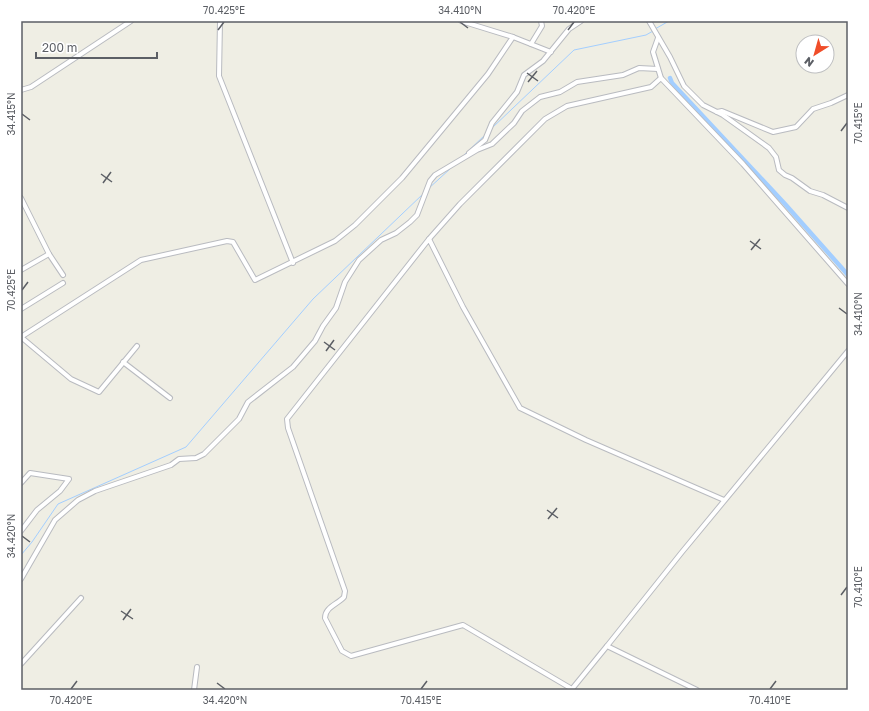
<svg xmlns="http://www.w3.org/2000/svg" width="869" height="711" font-family="'Golos Text',sans-serif">
  <rect width="100%" height="100%" fill="#efeee4"/>
  <g fill="none" stroke-linecap="round" stroke-linejoin="round">
    <g stroke="#a3ceff" stroke-width="1">
      <path d="M655,29L669,21"/>
      <path d="M492,128L574,50L646,35L653,31"/>
      <path d="M463,156L485,135"/>
      <path d="M428,189L451,168"/>
      <path d="M21,555L32,542L58,504L186,447L313,299L423,194"/>
    </g>
    <path stroke="#a3ceff" stroke-width="4.5" d="M670,78L672,83L785,204L848,275"/>
    <defs>
      <g id="street">
        <path d="M220,21L219,76L293,263"/>
        <path d="M461,21L513,37L551,52"/>
        <path d="M649,21L670,57L684,86L703,105L723,115L769,148L776,157L779,170L785,175L792,178L810,191L823,195L848,208"/>
        <path d="M658,38L653,52L661,78L743,164L848,284"/>
        <path d="M531,44L542,26L541,21"/>
        <path d="M21,90L31,87L131,21"/>
        <path d="M717,112L722,111L773,132L796,127L813,109L831,103L848,95"/>
        <path d="M469,153L485,140L492,123L517,92L524,75L543,61L569,29L581,21"/>
        <path d="M21,198L49,254L63,275"/>
        <path d="M429,239L460,204L545,119L567,106L651,87L661,78"/>
        <path d="M21,270L49,254"/>
        <path d="M21,309L63,283"/>
        <path d="M21,337L141,260L227,241L233,242L255,280L335,241L355,225L402,178L488,74L513,37"/>
        <path d="M21,337L71,379L99,392L137,346"/>
        <path d="M123,362L170,398"/>
        <path d="M21,483L30,473L69,479L60,491L37,510L21,531"/>
        <path d="M21,579L55,520L78,500L95,491L171,465L179,459L196,458L204,454L239,419L248,402L293,367L315,341L323,326L336,308L345,282L359,260L381,240L396,233L410,222L417,215L430,181L435,175L477,150L492,144L514,123L522,111L540,97L560,92L577,82L623,75L639,68L658,69"/>
        <path d="M607,646L682,552L848,351"/>
        <path d="M21,664L81,598"/>
        <path d="M194,690L197,667"/>
        <path d="M697,690L607,646L572,689L463,625L351,656L342,651L325,618C325,607 338,604 344,597L345,591L288,428L287,419L429,239L463,307L520,408L586,440L724,500"/>
      </g>
    </defs>
    <use href="#street" stroke="#b9bbc0" stroke-width="6"/>
    <use href="#street" stroke="#fff" stroke-width="4"/>
  </g>
  <path fill="none" stroke="#5c5f65" stroke-width="1.5" d="M460,22L468,28M218,30L224,22M568,30L574,22M527,73L538,81M528,82L537,71M22,114L30,120M841,131L847,123M101,174L112,182M103,183L111,172M750,241L761,249M751,250L760,239M22,290L28,282M839,308L847,314M324,342L335,350M326,351L334,340M547,510L558,518M548,519L557,508M22,536L30,542M841,595L847,587M121,611L133,619M123,620L131,609M217,683L225,689M71,689L77,681M421,689L427,681M770,689L776,681"/>
  <rect width="869" height="711" fill="none" stroke="#ffffff" stroke-width="44"/>
  <g transform="translate(815 54) rotate(217)"><circle r="19" fill="#ffffff" stroke="#bebfc1"/>
  <path d="M0-3L7 15L0 10L-7 15Z" fill="#f04d29"/>
  <text y="-6" font-size="11" font-weight="bold" text-anchor="middle" fill="#5c5f65">N</text>
  </g>
  <path d="M36 52v6h121v-6" fill="none" stroke="#5c5f65" stroke-width="2"/>
  <text x="42" y="52" font-size="12" fill="#5c5f65" stroke="#ffffff" stroke-width="3" paint-order="stroke">200 m</text>
  <rect x="22" y="22" width="825" height="667" fill="none" stroke="#5c5f65" stroke-width="1.5"/>
  <g font-size="10" text-anchor="middle" fill="#5c5f65">
    <text x="224" y="14">70.425°E</text>
    <text x="460" y="14">34.410°N</text>
    <text x="574" y="14">70.420°E</text>
    <text transform="translate(11 114) rotate(-90)" y="4">34.415°N</text>
    <text transform="translate(858 123) rotate(-90)" y="4">70.415°E</text>
    <text transform="translate(11 290) rotate(-90)" y="4">70.425°E</text>
    <text transform="translate(858 314) rotate(-90)" y="4">34.410°N</text>
    <text transform="translate(11 536) rotate(-90)" y="4">34.420°N</text>
    <text transform="translate(858 587) rotate(-90)" y="4">70.410°E</text>
    <text x="71" y="704">70.420°E</text>
    <text x="225" y="704">34.420°N</text>
    <text x="421" y="704">70.415°E</text>
    <text x="770" y="704">70.410°E</text>
  </g>
</svg>
